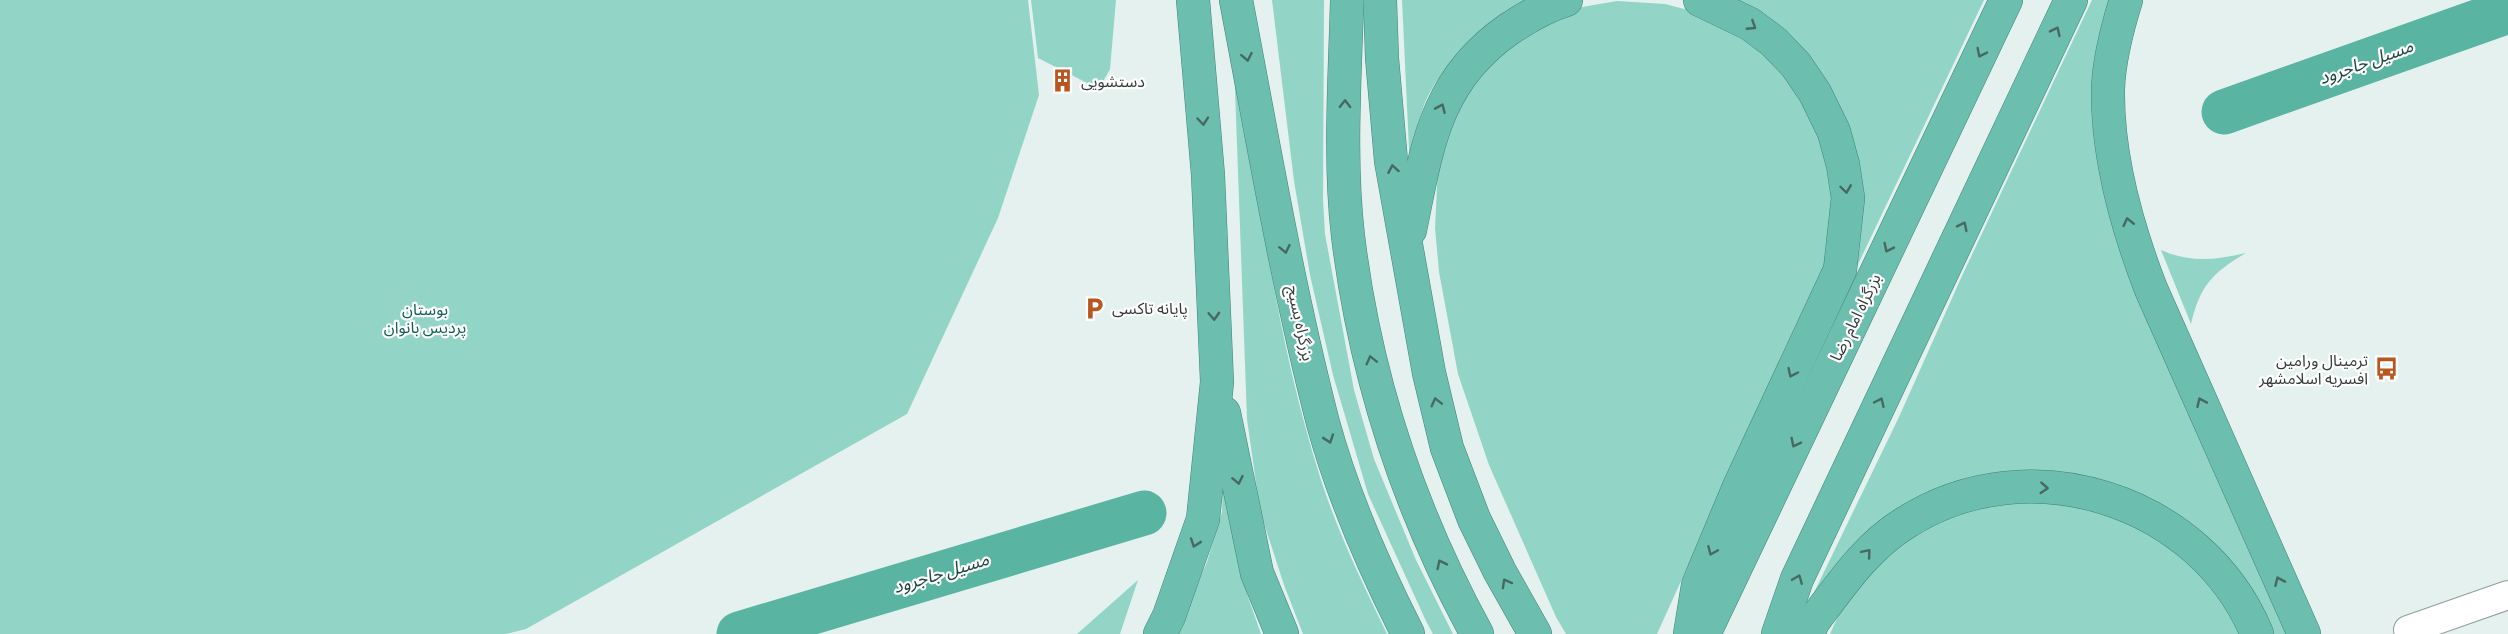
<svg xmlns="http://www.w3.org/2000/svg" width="2508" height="634" font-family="Signika,'Noto Sans Arabic',sans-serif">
  <rect width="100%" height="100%" fill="#e4f1ee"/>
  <g fill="#92d5c6">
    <path d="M0,0H1028L1039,95L998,218L907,414L526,629L506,634H0Z"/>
    <path d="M1031,0H1116L1110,69L1099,89L1038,58Z"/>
    <path d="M1272,0H1324L1323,200L1325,234L1354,390L1374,459L1416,560L1453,634H1433L1426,621L1368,494L1333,375L1310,275L1294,181Z"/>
    <path d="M1402,0H1529C1489,32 1438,60 1422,111C1415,130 1413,151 1410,170Z"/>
    <path d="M1725,0H1984L1790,407L1853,161Z"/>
    <path d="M2092,0H2111L2095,87L2291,634H2269L2152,501L2131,490L2101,480L2059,474L1998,477L1808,605L1899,417L1961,278Z"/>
    <path d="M1617,1L1665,4L1692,11L1742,32L1768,54L1811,108L1834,181L1829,255L1657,634H1566L1556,617L1489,465L1458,374L1439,272L1435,228L1438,167L1448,124L1499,48L1576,8Z"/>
    <path d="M1233,35C1257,184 1275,336 1321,480C1338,533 1363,584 1387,634H1303L1284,585L1260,511L1247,419Z"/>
    <path d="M2161,250C2190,263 2216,260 2246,253C2212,273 2200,286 2191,324Z"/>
    <path d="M1223,480L1248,597L1261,634H1175L1207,562L1222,512Z"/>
    <path d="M1996,500L2096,506L2169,543L2222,598L2243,634H1830L1844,603L1866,572L1930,524Z"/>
    <path d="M1138,580L1120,634H1077Z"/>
  </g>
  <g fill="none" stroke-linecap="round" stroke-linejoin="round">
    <g stroke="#5ab4a2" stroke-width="45">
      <path d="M2224,112L2508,11"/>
      <path d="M739,634L1144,513"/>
    </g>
    <defs>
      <path id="minor" d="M2408,630L2508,595"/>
      <g id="trunk">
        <path d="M1236,0C1263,141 1287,284 1323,423C1343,496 1374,567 1408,634"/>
        <path d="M1347,0C1345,78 1339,158 1348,236C1365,376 1409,510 1477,634"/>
        <path d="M1380,0L1382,58L1391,161L1429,373L1447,448L1474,519L1500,572L1535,634"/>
        <path d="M2126,0C2117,29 2109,59 2108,89C2107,157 2127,227 2151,289L2304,634"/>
        <path d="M1410,230C1427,148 1434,81 1509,29C1527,17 1546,6 1566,0"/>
        <path d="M1224,413L1257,573L1282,634"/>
        <path d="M1160,634L1169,616L1203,519L1217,382L1208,175L1193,0"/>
        <path d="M1690,634L1698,585L1739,487L1840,270L1848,198L1843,165L1834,132L1815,93L1796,65L1774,42L1750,24L1700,0"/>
        <path d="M1704,634L2006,0"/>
        <path d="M1778,634L1797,579L2071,0"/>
        <path d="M1808,634L1813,622C1841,585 1865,548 1905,523C2028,444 2201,499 2257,634"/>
      </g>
    </defs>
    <use href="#minor" stroke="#919e9b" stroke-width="30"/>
    <use href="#trunk" stroke="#418577" stroke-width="34"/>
    <use href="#minor" stroke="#fff" stroke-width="28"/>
    <use href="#trunk" stroke="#6cbeae" stroke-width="33"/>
  </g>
  <defs><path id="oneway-chevron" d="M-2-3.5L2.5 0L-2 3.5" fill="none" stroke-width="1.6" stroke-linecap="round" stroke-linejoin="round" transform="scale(1.5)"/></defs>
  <g stroke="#486962">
    <use href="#oneway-chevron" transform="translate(1752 26) rotate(33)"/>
    <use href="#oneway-chevron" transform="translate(2056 31) rotate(-64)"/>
    <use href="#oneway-chevron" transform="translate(1981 53) rotate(116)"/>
    <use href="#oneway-chevron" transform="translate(1247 57) rotate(79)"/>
    <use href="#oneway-chevron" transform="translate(1345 104) rotate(-89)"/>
    <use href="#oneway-chevron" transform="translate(1441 108) rotate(-66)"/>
    <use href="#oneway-chevron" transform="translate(1203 121) rotate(85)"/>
    <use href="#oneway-chevron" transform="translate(1393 169) rotate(-100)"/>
    <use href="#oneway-chevron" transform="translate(1846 189) rotate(82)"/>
    <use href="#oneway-chevron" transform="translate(2128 222) rotate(-103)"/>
    <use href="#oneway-chevron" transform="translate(1963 226) rotate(-64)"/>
    <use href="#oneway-chevron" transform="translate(1888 248) rotate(116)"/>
    <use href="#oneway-chevron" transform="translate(1285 249) rotate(78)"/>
    <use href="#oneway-chevron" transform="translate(1214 316) rotate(87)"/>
    <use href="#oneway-chevron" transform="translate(1371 360) rotate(-104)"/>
    <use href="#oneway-chevron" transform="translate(1792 373) rotate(115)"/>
    <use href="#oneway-chevron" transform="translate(1436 402) rotate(-104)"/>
    <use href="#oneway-chevron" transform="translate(1880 402) rotate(-65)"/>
    <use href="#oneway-chevron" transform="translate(2201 402) rotate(-114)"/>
    <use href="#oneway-chevron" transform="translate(1329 439) rotate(71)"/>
    <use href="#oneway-chevron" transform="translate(1795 443) rotate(116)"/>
    <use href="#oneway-chevron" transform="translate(1238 480) rotate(78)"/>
    <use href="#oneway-chevron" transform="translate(2044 488) rotate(4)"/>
    <use href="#oneway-chevron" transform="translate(1195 543) rotate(109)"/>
    <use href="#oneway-chevron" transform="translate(1712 551) rotate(113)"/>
    <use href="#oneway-chevron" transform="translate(1867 553) rotate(-50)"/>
    <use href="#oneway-chevron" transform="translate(1441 564) rotate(-116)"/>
    <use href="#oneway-chevron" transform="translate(1798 579) rotate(-68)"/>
    <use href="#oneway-chevron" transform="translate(2279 581) rotate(-114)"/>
    <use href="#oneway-chevron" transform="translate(1506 583) rotate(-119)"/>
  </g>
  <defs>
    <symbol id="building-bare" viewBox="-9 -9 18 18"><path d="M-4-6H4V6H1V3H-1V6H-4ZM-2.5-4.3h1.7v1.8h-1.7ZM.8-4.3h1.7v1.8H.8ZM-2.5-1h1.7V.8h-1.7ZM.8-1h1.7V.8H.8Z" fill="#b9561d" stroke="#fff" stroke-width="2.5" paint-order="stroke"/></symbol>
    <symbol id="parking-bare" viewBox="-9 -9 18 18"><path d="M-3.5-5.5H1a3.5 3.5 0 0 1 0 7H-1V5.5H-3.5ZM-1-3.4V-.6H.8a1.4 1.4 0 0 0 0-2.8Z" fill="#b9561d" stroke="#fff" stroke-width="2.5" paint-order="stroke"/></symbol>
    <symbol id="bus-bare" viewBox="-9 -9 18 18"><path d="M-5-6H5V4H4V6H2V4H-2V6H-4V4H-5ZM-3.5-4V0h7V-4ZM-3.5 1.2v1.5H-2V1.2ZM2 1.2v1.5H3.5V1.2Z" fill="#b9561d" stroke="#fff" stroke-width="2.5" paint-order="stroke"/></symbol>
  </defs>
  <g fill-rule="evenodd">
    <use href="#building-bare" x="1046" y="64" width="33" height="33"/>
    <use href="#parking-bare" x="1078" y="292" width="33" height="33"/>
    <use href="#bus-bare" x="2370" y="352" width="33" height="33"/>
  </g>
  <g text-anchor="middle" stroke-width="4.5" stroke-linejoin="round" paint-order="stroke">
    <g font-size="16" fill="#353b39" stroke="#fff" text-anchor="start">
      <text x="1081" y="87">دستشویی</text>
      <text x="1112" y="314">پایانه تاکسی</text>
      <text x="2368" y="366" text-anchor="end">ترمینال ورامین<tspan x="2368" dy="18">افسریه اسلامشهر</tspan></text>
    </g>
    <g font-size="16" fill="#115d50" stroke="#fff">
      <text x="425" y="315">بوستان<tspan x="425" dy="18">پردیس بانوان</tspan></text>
    </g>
    <g font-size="16" fill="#353b39" stroke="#fff">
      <text transform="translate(1855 317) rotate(-64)" y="6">بزرگراه امام رضا</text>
      <text transform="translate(1301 323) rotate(78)" y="6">بزرگراه بسیج</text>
    </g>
    <g font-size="18" font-style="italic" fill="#1d473e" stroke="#fff">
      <text transform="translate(2366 62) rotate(-20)" y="6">مسیل جاجرود</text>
      <text transform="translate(941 573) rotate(-17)" y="6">مسیل جاجرود</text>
    </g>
  </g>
</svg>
